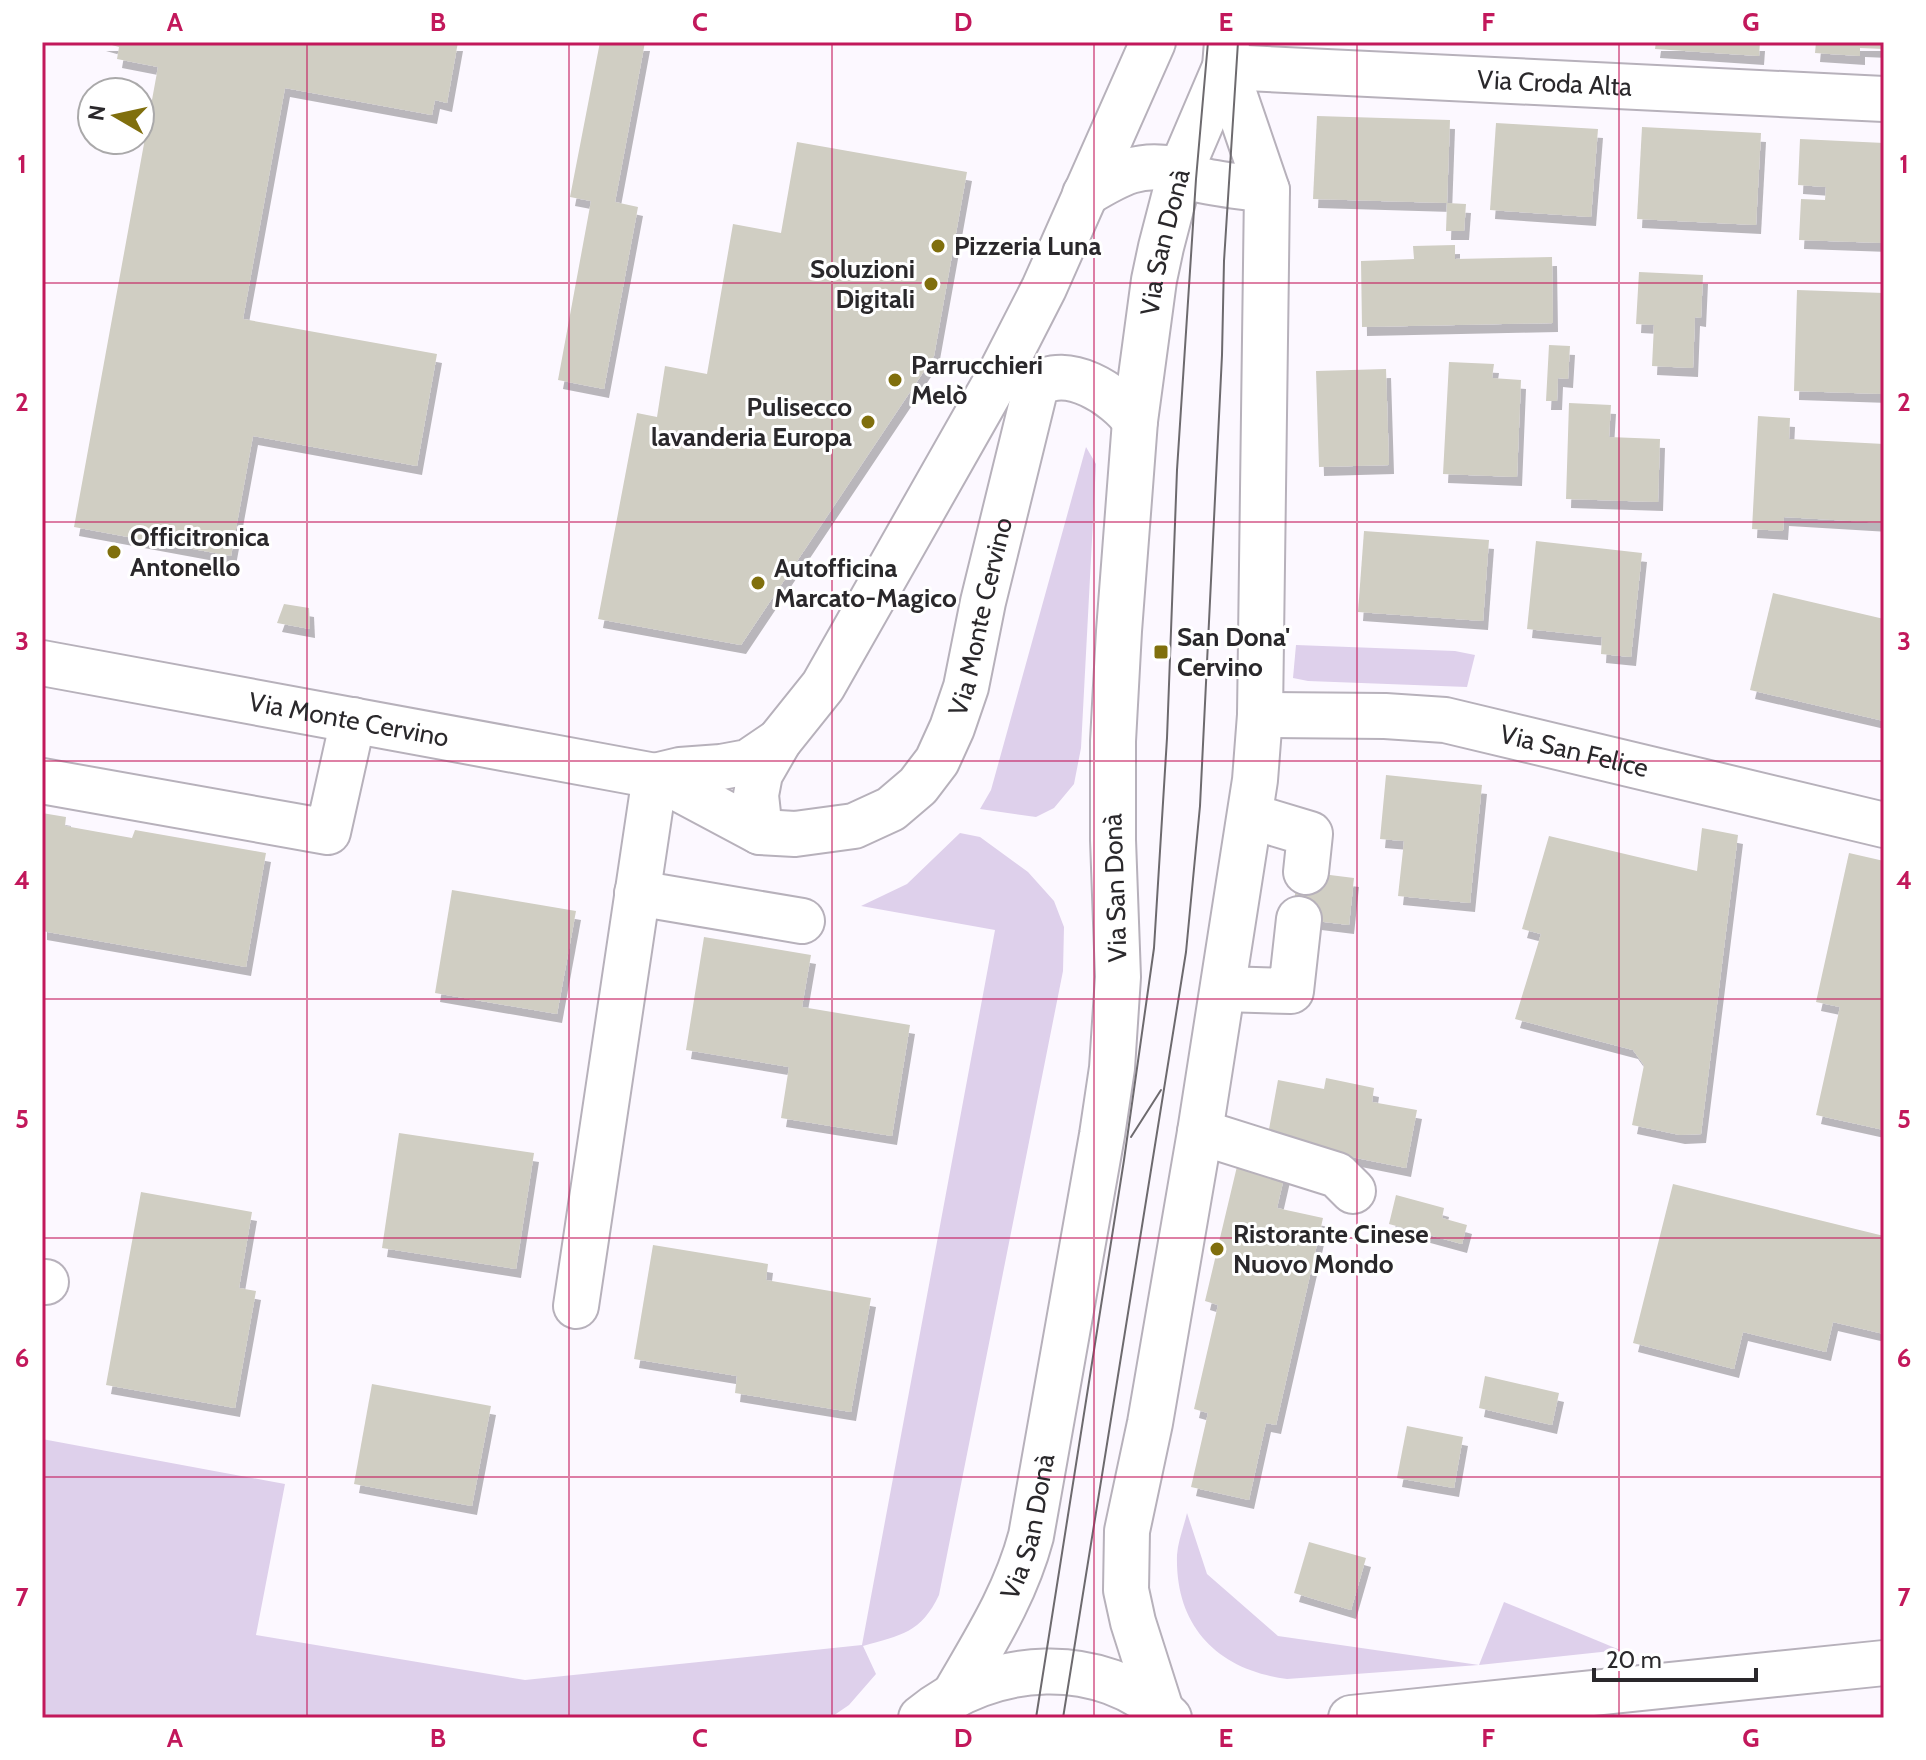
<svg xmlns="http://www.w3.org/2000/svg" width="1926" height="1760" font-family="Cabin,sans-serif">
  <defs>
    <filter id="shadow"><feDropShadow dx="5" dy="9" stdDeviation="0" flood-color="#0004"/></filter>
  </defs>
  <rect width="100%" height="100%" fill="#fcf8ff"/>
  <g fill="#ded0eb">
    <path d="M1086,447L1096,464L1081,748L1074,784L1054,808L1036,817L980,809L991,790Z"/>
    <path d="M1296,645L1455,651L1475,655L1467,687L1308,681L1293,678Z"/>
    <path d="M960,833L980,837L1028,872L1054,901L1064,927L1063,971L939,1595C921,1633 901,1635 863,1646L876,1674L849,1705L830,1718H42V1439L285,1484L256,1635L525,1680L862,1645L995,930L861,906L907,884Z"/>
    <path d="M1187,1513L1207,1574L1278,1636L1479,1665L1504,1602L1620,1650L1479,1665L1287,1679C1218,1670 1175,1627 1177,1555C1178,1541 1184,1526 1187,1513Z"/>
  </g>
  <g fill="#d0cec3" filter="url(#shadow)">
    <path d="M101,42H458L447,103L435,100L432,115L285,88L243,319L437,354L417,466L253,436L231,556L74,527L158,67L117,59L119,47Z"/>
    <path d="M600,42H645L615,202L638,207L604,389L558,380L591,201L570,197Z"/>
    <path d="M1656,42H1760L1759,56L1655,49Z"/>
    <path d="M1816,42H1884V49L1860,48V56L1815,53Z"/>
    <path d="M1317,116L1450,120L1447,203L1313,199Z"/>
    <path d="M1496,123L1598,129L1591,217L1490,210Z"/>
    <path d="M1642,127L1761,133L1756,225L1637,219Z"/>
    <path d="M1800,139L1884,143V243L1799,240L1801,199L1825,200L1826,187L1798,185Z"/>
    <path d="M797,142L967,172L934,356L741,645L598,619L637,413L657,417L665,366L707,374L733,224L781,233Z"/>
    <path d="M1447,203L1466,204L1464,231H1446Z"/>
    <path d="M1455,245V259L1552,257L1553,323L1362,327L1361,261L1414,259L1413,246Z"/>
    <path d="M1639,272L1703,275L1701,318L1695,317L1693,368L1652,366L1654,325L1636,324Z"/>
    <path d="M1797,290L1884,293V394L1794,391Z"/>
    <path d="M1549,345L1570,346L1568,379L1558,378L1557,401H1546Z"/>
    <path d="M1449,362L1494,364L1492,378L1521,380L1517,477L1443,474Z"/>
    <path d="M1386,369L1389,465L1319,467L1316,371Z"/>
    <path d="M1569,403L1611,405L1609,437L1660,439L1658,502L1566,499Z"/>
    <path d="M1758,416L1790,418L1789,439L1884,444V523L1784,517L1783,531L1752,529Z"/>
    <path d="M1364,531L1489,540L1483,621L1358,612Z"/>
    <path d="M1536,541L1642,553L1631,657L1601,654L1602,637L1527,629Z"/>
    <path d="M1773,593L1884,619V721L1750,690Z"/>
    <path d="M284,604L309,608L310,629L277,623Z"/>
    <path d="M1386,775L1482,785L1470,903L1398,896L1404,841L1380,839Z"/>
    <path d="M42,813L66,817L65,826L132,838L135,830L266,853L246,967L42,931Z"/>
    <path d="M1702,828L1738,835L1701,1134L1680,1135L1632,1125L1644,1065L1633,1050L1515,1019L1541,934L1522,929L1549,836L1697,871Z"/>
    <path d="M1849,853L1884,861V1130L1816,1115L1840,1007L1816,1002Z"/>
    <path d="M1298,871L1354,878L1349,925L1292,918Z"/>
    <path d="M452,890L576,911L557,1014L435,993Z"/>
    <path d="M704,937L811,955L802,1007L910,1025L892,1136L781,1118L789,1067L686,1050Z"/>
    <path d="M1326,1078L1374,1088L1372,1102L1417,1110L1406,1168L1267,1140L1278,1080L1324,1089Z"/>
    <path d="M399,1133L534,1153L516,1269L382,1248Z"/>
    <path d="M1239,1158L1286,1169L1277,1208L1323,1218L1276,1425L1266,1423L1249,1500L1191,1487L1208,1413L1194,1409L1218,1305L1205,1301Z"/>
    <path d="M1673,1184L1884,1236V1334L1833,1322L1826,1352L1743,1332L1734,1369L1633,1343Z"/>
    <path d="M141,1192L252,1212L239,1288L256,1291L235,1408L106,1385Z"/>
    <path d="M1396,1195L1444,1208L1442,1218L1467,1225L1462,1244L1389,1224Z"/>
    <path d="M653,1245L768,1264L766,1280L871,1298L851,1412L735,1393L737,1376L634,1359Z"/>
    <path d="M1485,1376L1559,1393L1552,1425L1479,1408Z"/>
    <path d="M372,1384L491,1406L472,1506L354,1484Z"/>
    <path d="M1407,1426L1463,1437L1454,1488L1397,1478Z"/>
    <path d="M1309,1542L1366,1558L1351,1610L1294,1593Z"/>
  </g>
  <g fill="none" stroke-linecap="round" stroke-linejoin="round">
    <defs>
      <g id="minor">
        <path id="s1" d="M1225,67L1884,99"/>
        <path d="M1085,194C1117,175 1138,161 1177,170C1186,172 1192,178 1200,180C1222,185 1245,187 1267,190"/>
        <path id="s2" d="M42,663L655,776L760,832L795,834L854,826L891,809L918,786L937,761L952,728L966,687L983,602L1036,386C1066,362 1117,395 1135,421"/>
        <path id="s3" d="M1260,715L1385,716L1445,720L1884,825"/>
        <path d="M655,776L680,770L721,767L748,762L779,741"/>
        <path d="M42,781L328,832L353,720"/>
        <path d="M1250,816L1310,834L1306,872"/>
        <path d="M760,832L756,795L760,774L779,741L823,686L1000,374L1044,288L1153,42"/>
        <path d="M637,893L802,921"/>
        <path d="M1223,989L1291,991L1299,919"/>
        <path d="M1200,1132L1337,1175L1353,1191"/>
        <path d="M42,1282H46"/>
        <path d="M576,1306L655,776"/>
      </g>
      <g id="major">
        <path id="s4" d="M953,1697C984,1643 1015,1596 1031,1536L1102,1135L1112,1068L1118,977L1113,840V741L1119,631L1135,421L1154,280L1161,247L1181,170L1225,67L1227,42"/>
        <path d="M1161,1710L1133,1622L1126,1590L1127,1531L1150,1423L1200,1132L1255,780L1260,715L1267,190L1225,67"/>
        <path d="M921,1718C991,1660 1101,1652 1169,1718"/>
        <path d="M1351,1718L1884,1663"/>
      </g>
    </defs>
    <use href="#minor" stroke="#b7b1bb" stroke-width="48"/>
    <use href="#major" stroke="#b7b1bb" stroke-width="48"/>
    <use href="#minor" stroke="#fff" stroke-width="44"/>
    <use href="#major" stroke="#fff" stroke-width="44"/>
    <g stroke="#6d6a6e" stroke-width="2">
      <path d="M1131,1137L1161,1090"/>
      <path d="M1036,1718L1124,1160L1154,948L1167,738L1177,470L1196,179L1208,42"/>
      <path d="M1063,1718L1186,952L1200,806L1222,355L1224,261L1238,42"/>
    </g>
  </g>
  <path fill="none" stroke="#c2185b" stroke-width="2" stroke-opacity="0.55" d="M307,42V1718M569,42V1718M832,42V1718M1094,42V1718M1357,42V1718M1619,42V1718M42,283H1884M42,522H1884M42,761H1884M42,999H1884M42,1238H1884M42,1477H1884"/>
  <g fill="#806f0d" stroke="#fff" stroke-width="3">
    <circle cx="938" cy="246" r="8"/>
    <circle cx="931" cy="284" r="8"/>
    <circle cx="895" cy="380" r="8"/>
    <circle cx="868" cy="422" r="8"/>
    <circle cx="114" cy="552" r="8"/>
    <circle cx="758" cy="583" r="8"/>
    <rect x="1153" y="644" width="16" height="16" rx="4"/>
    <circle cx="1217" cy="1249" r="8"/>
  </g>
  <g text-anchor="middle" stroke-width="6" stroke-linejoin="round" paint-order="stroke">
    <g font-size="26" fill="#2a282b" stroke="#fff">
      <text dy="9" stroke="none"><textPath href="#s1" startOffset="330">Via Croda Alta</textPath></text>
      <text dy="9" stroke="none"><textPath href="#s4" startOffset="1484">Via San Donà</textPath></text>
      <text dy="9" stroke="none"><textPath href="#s2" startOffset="1096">Via Monte Cervino</textPath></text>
      <text dy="9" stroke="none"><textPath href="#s2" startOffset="312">Via Monte Cervino</textPath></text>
      <text dy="9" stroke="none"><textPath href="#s3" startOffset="318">Via San Felice</textPath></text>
      <text transform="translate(1115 888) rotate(-92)" y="9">Via San Donà</text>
      <text dy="9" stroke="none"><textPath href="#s4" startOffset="188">Via San Donà</textPath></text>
    </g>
    <g font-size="26" font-weight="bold" fill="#2a282b" stroke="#fff" text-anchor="start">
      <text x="954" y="255">Pizzeria Luna</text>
      <text x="915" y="278" text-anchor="end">Soluzioni<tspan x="915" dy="30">Digitali</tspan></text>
      <text x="911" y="374">Parrucchieri<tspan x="911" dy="30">Melò</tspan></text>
      <text x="852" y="416" text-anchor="end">Pulisecco<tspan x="852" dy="30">lavanderia Europa</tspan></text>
      <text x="130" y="546">Officitronica<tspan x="130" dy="30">Antonello</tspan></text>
      <text x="774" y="577">Autofficina<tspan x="774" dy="30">Marcato-Magico</tspan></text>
      <text x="1177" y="646">San Dona'<tspan x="1177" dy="30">Cervino</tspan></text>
      <text x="1233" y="1243">Ristorante Cinese<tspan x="1233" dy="30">Nuovo Mondo</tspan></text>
    </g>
  </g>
  <rect width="1926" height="1760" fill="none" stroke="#ffffff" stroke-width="88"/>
  <g transform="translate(116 116) rotate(279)"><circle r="38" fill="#ffffff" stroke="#aaa9aa" stroke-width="2"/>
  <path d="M0-6L14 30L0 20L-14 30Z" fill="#806f0d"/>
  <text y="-12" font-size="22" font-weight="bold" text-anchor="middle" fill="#2a282b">N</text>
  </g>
  <path d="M1594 1668v12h162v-12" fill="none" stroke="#2a282b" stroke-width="4"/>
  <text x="1606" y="1668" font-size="24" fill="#2a282b" stroke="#ffffff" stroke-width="6" paint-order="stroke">20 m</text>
  <rect x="44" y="44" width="1838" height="1672" fill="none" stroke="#c2185b" stroke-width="3"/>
  <g font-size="26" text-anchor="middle" font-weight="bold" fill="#c2185b">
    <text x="175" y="31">A</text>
    <text x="438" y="31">B</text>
    <text x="700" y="31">C</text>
    <text x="963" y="31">D</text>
    <text x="1226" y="31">E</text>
    <text x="1488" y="31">F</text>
    <text x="1751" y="31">G</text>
    <text x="22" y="173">1</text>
    <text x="1904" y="173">1</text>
    <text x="22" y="411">2</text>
    <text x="1904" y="411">2</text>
    <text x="22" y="650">3</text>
    <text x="1904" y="650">3</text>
    <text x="22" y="889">4</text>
    <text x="1904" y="889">4</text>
    <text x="22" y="1128">5</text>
    <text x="1904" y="1128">5</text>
    <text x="22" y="1367">6</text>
    <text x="1904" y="1367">6</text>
    <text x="22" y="1606">7</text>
    <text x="1904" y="1606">7</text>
    <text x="175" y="1747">A</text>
    <text x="438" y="1747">B</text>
    <text x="700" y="1747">C</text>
    <text x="963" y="1747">D</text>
    <text x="1226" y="1747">E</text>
    <text x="1488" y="1747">F</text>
    <text x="1751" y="1747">G</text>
  </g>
</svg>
